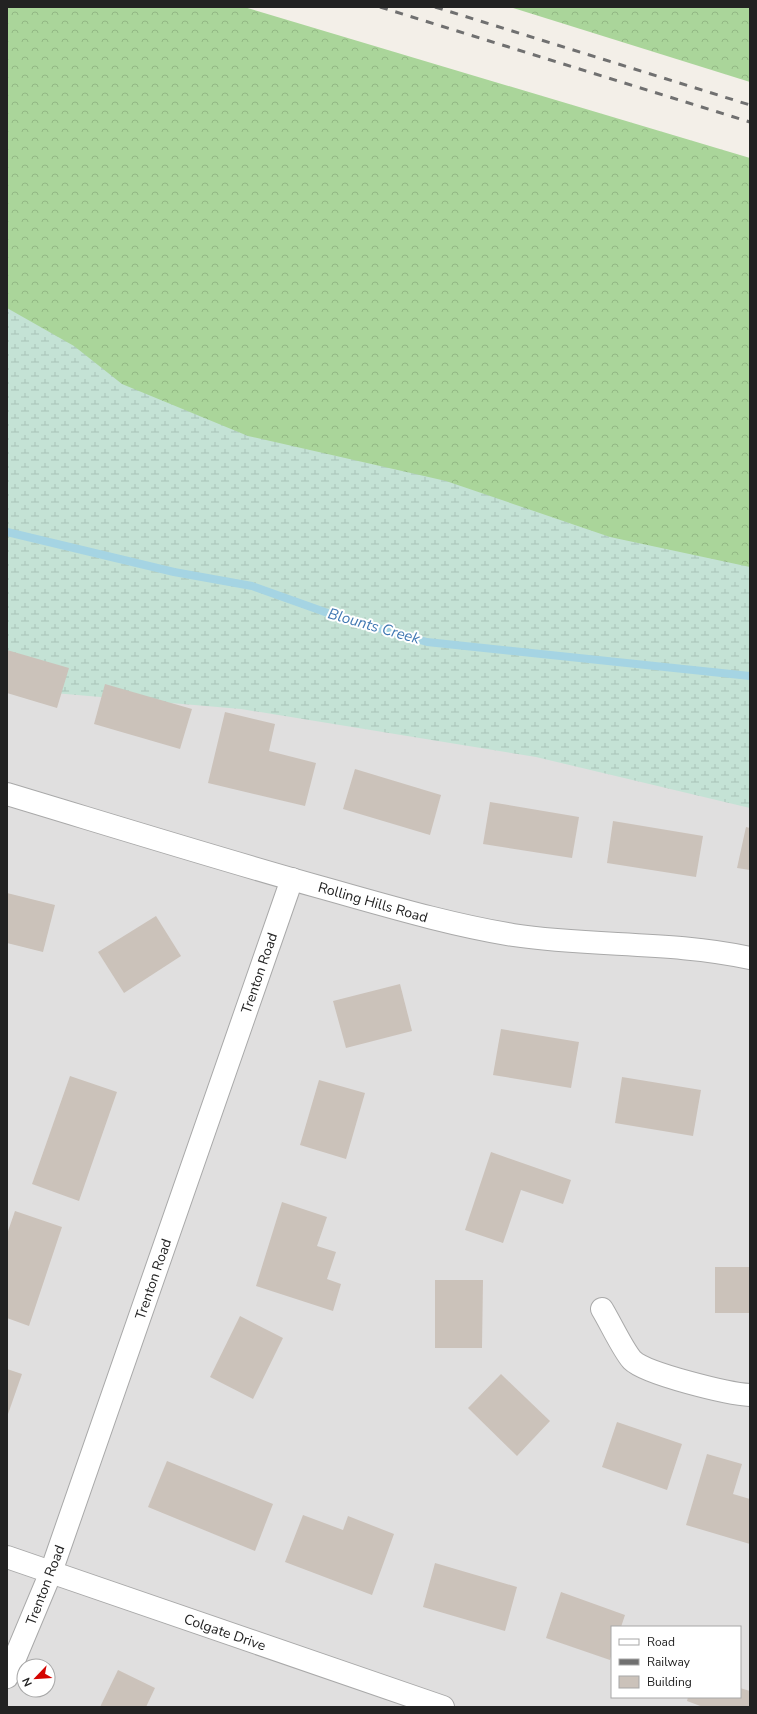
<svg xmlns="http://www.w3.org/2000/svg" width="757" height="1714" font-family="'Nunito Sans',sans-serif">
  <defs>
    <pattern id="forest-crowns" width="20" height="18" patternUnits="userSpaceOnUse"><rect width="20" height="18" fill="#aad59a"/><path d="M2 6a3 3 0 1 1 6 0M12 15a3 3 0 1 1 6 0" fill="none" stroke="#92b784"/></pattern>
    <pattern id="wetland-marsh" width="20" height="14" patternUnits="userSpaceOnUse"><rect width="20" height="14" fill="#c4e2d5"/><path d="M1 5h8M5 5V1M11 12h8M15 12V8" fill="none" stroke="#a8c2b7"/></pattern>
  </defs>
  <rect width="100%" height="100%" fill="#f3efe8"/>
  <path fill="#e0dfdf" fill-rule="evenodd" d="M7,557L750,748V1707H7ZM612,1627H740V1697H612ZM24,1666H48V1690H24Z"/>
  <g fill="url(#forest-crowns)">
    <path d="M7,7H244L750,158V769L7,598Z"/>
    <path d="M510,7H750V82Z"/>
  </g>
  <path fill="url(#wetland-marsh)" d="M7,308L74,346L122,384L248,436L446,481L610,537L750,567V808L536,757L241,709L7,689Z"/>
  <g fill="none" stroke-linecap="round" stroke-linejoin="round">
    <path stroke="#a5d4e3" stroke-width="8" d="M7,532L174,572L252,586L339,617L427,642L750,676"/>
  </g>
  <g fill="#cbc2ba">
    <path d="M7,650L69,668L57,708L7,693Z"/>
    <path d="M105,684L192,709L180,749L94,724Z"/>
    <path d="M225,712L275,724L269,751L316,763L305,806L208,783Z"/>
    <path d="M355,769L441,795L430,835L343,809Z"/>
    <path d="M490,802L579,817L572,858L483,844Z"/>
    <path d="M613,821L703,836L696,877L607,863Z"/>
    <path d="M746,827L750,828V870L737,868Z"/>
    <path d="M7,893L55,905L43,952L7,943Z"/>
    <path d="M156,916L181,956L124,993L98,952Z"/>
    <path d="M400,984L412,1031L346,1048L333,1001Z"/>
    <path d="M501,1029L579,1042L571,1088L493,1075Z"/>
    <path d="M70,1076L117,1092L79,1201L32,1184Z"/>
    <path d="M622,1077L701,1090L693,1136L615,1123Z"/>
    <path d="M319,1080L365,1093L346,1159L300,1145Z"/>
    <path d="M491,1152L571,1180L563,1204L521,1190L503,1243L465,1230Z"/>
    <path d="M282,1202L327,1217L317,1246L336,1252L327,1279L341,1284L333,1311L256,1286Z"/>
    <path d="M15,1211L62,1227L29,1326L7,1318V1234Z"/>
    <rect x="715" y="1267" width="35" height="46"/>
    <path d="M435,1280H483L482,1348H435Z"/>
    <path d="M240,1316L283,1338L253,1399L210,1377Z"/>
    <path d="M7,1369L22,1374L7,1417Z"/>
    <path d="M501,1374L550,1421L517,1456L468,1408Z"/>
    <path d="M617,1422L682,1444L667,1490L602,1467Z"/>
    <path d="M707,1454L742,1464L733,1494L750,1499V1544L686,1525Z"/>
    <path d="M167,1461L273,1504L255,1551L148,1507Z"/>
    <path d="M303,1515L343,1530L348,1516L394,1534L372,1595L285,1562Z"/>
    <path d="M435,1563L517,1587L505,1631L423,1607Z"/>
    <path d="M561,1592L625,1615L621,1627H612V1653L610,1660L546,1638Z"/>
    <path d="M118,1670L155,1688L146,1707H100Z"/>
    <path d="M740,1688L750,1691V1707H703L687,1701L688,1697H740Z"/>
  </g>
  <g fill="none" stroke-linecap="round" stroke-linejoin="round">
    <defs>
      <g id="minor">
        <path d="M7,794C110,825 213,857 316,886C381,904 446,924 513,935C592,947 672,941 750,958"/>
        <path d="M602,1309C610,1322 623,1350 632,1360C646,1374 729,1394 750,1395"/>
        <path d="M7,1557L443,1707"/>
        <path d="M7,1677L51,1572L292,879"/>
      </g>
    </defs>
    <use href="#minor" stroke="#a9a9a9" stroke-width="24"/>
    <use href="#minor" stroke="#fff" stroke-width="22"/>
    <g stroke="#707070" stroke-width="3" stroke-dasharray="8 8" stroke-linecap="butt">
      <path d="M380,7L750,122"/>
      <path d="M435,7L750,105"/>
    </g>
  </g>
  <g text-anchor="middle" stroke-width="4" stroke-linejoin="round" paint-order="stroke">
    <g font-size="14" fill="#222" stroke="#fff">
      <text transform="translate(373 902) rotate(16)" y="5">Rolling Hills Road</text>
      <text transform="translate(259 973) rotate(-71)" y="5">Trenton Road</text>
      <text transform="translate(153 1279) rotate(-71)" y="5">Trenton Road</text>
      <text transform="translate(45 1585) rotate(-69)" y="5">Trenton Road</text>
      <text transform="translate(225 1632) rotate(19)" y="5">Colgate Drive</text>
    </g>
    <g font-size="15" font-style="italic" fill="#4178b2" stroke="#fff">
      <text transform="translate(374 626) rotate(16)" y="5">Blounts Creek</text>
    </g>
  </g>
  <rect width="757" height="1714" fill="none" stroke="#222222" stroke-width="16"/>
  <rect x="611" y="1626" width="130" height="72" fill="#ffffff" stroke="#a7a7a7"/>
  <rect x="619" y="1639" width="20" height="6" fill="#ffffff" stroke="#a7a7a7"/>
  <text x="647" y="1646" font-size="12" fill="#222222">Road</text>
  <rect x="619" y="1659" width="20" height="6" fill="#707070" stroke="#a7a7a7"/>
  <text x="647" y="1666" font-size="12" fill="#222222">Railway</text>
  <rect x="619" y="1676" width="20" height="12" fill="#cbc2ba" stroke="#a7a7a7"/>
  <text x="647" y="1686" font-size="12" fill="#222222">Building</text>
  <g transform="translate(36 1678) rotate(245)"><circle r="19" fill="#ffffff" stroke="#a7a7a7"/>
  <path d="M0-3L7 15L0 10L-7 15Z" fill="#d40400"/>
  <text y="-6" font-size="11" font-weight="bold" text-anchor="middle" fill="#222222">N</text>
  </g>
</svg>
